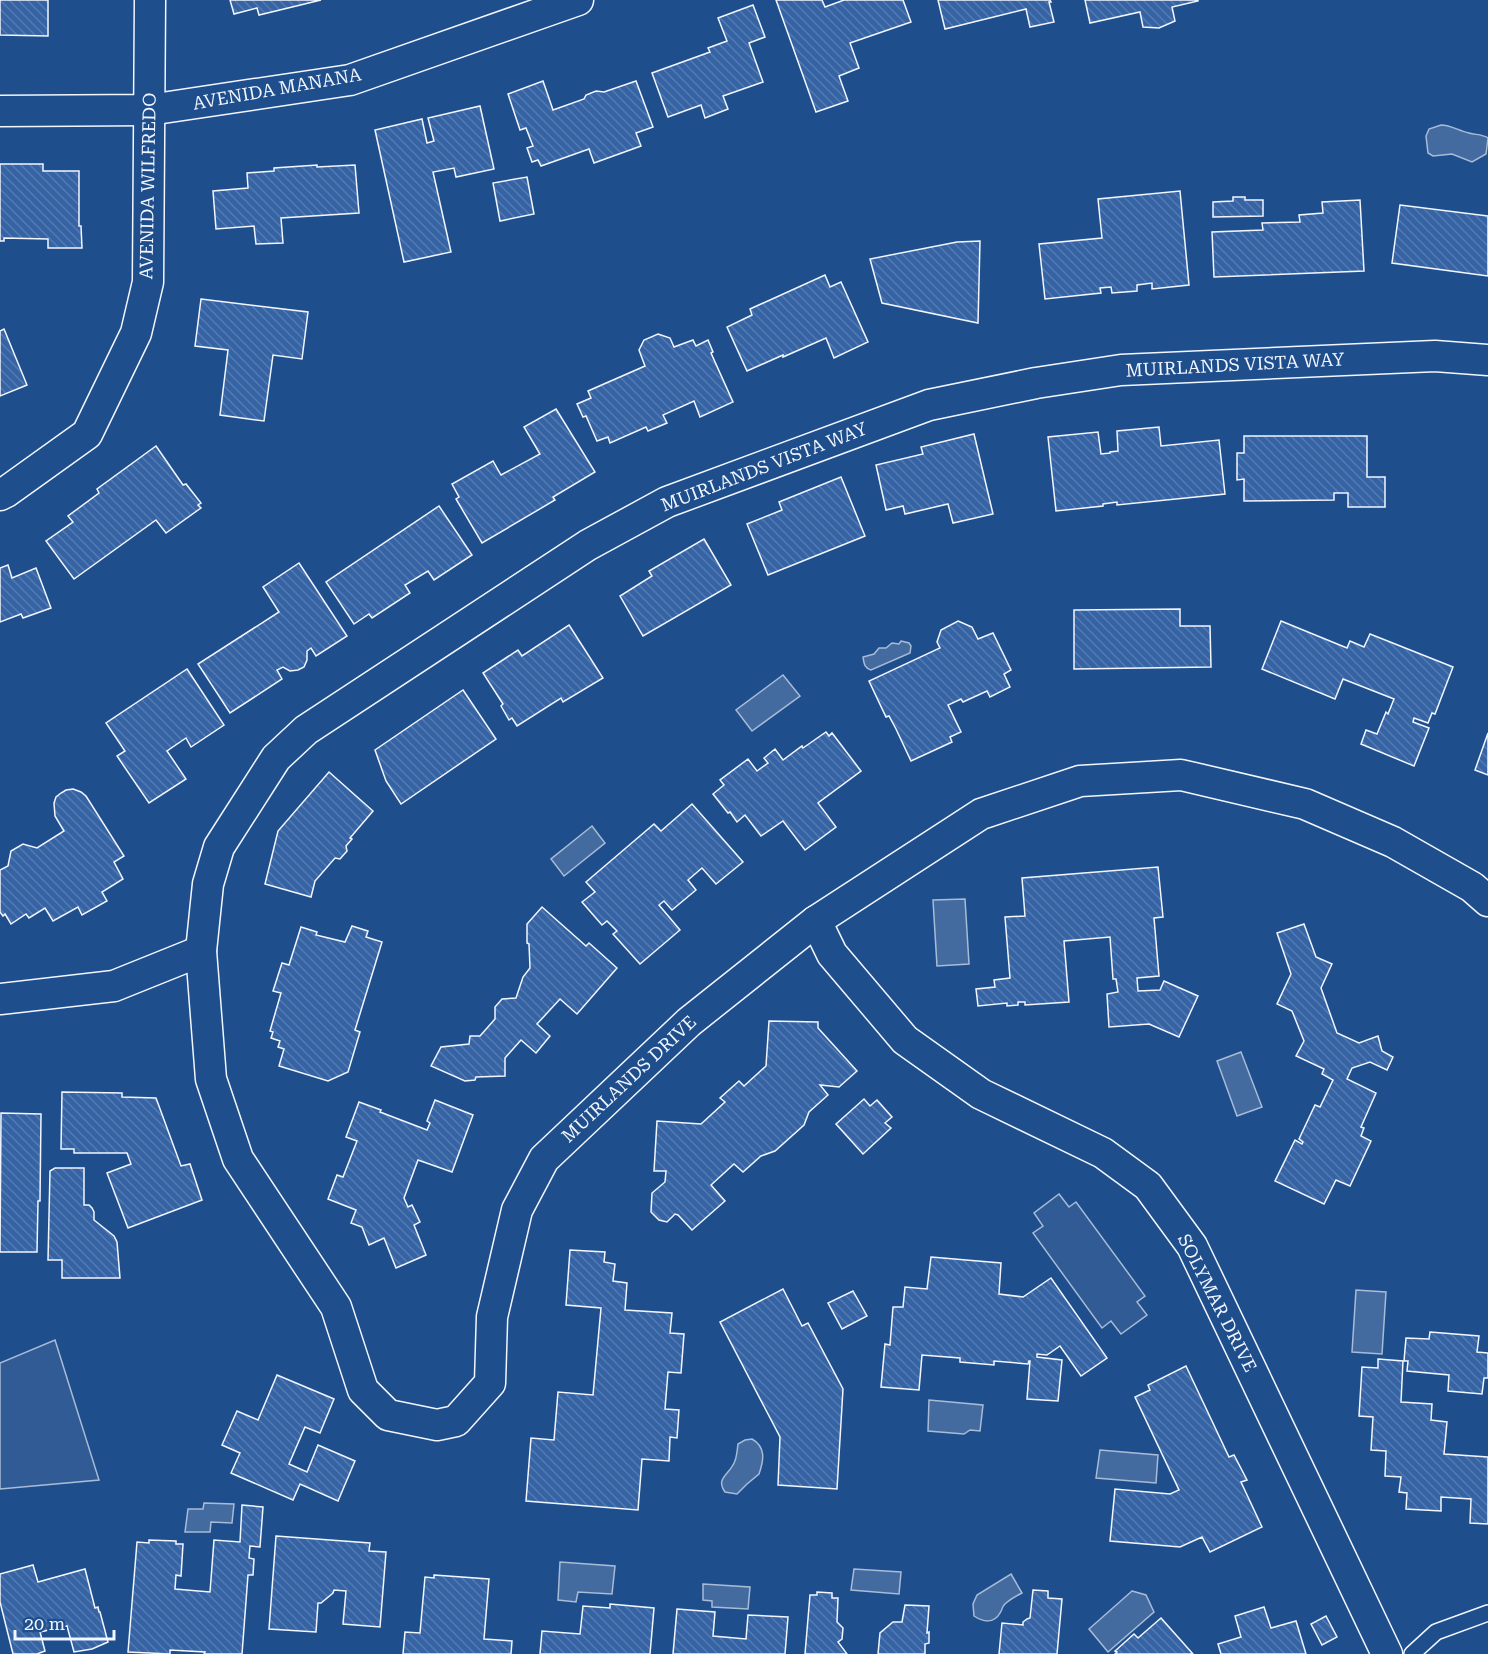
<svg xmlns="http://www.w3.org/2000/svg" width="1488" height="1654" font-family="'Roboto Serif',serif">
  <defs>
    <pattern id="building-back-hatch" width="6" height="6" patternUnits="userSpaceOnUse" patternTransform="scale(1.5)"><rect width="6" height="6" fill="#3563a3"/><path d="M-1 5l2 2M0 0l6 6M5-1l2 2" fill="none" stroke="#537ab1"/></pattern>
  </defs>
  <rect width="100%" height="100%" fill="#1f4e8c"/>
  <g fill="#305b95" stroke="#a8bbd7" stroke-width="1.5">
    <path d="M1059,1194L1069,1207L1076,1202L1145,1296L1137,1302L1147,1315L1121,1334L1111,1321L1102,1328L1033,1233L1043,1226L1034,1213Z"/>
    <path d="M55,1340L99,1480L0,1489V1363Z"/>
  </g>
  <g fill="#446ba0" stroke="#a8bbd7" stroke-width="1.5">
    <path d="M1441,125C1451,125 1459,131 1469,133C1476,135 1482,134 1488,138L1486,154L1472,162L1452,154L1433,156L1428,153L1426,136L1429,129Z"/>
    <path d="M901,641L909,643L911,646L910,653L871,670C864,668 864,663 863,657L874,654L879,648H886L892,643L899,644Z"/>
    <path d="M783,675L800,696L752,731L736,710Z"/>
    <path d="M592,826L605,843L564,876L551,859Z"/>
    <path d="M965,899L969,964L937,966L933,900Z"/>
    <path d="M1241,1052L1262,1107L1237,1116L1217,1061Z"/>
    <path d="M1356,1290L1386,1292L1382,1354L1352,1352Z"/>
    <path d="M929,1400L983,1405L980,1431L970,1430L964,1434L928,1431Z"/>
    <path d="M752,1439C766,1447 764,1460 759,1474L747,1484L737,1494L725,1492C716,1479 727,1476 733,1465C737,1459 737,1451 738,1444L745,1440Z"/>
    <path d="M1100,1450L1158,1455L1156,1483L1096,1478Z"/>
    <path d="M204,1503L234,1504L232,1523L211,1522L210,1532H185L188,1509H203Z"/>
    <path d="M560,1562L615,1566L612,1594L578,1592L576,1602L558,1600Z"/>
    <path d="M854,1569L901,1572L899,1594L851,1590Z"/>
    <path d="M1011,1574L1022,1593C1016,1596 1009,1600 1005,1604C1001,1608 1003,1609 1000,1613C994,1624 983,1622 974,1616L973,1604L977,1595Z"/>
    <path d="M703,1584L750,1587L748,1609L712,1607V1601L703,1600Z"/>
    <path d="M1132,1591L1146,1595L1154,1612L1108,1652L1089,1629Z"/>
  </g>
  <g fill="url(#building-back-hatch)" stroke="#f2f6ff" stroke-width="1.5">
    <path d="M0,0H48V36L0,35Z"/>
    <path d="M230,0H321L259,15L257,8L234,14Z"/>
    <path d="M776,0H822L825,7L844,0H903L911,22L850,43L859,68L839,76L848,101L816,112Z"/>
    <path d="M938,0H1050L1051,2H1049L1054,22L1030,27L1026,9L945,29Z"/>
    <path d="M1085,0H1198V1L1172,7L1175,21L1159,28L1143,27L1140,12L1090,23Z"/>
    <path d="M753,5L765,37L749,43L763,82L723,96L728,109L705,118L701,105L668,117L652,73L710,52L708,48L727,41L718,18Z"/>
    <path d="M543,81L553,110L584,99L586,95L596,91L604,92L636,81L653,127L636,133L641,146L594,163L589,149L541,166L538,160L532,162L527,148L533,146L526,128L520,130L508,94Z"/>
    <path d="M480,106L494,169L456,177L454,168L433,172L451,252L404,262L375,130L422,119L427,143L434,141L428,118Z"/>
    <path d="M0,164H43V171H79V226H81L82,248H48V239L4,238V241H0Z"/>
    <path d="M317,165V167L355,165L359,213L281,218L283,243L256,244L254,226L216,229L213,191L248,188L247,173L274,171V168Z"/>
    <path d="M527,177L534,214L500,221L493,183Z"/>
    <path d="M1180,191L1189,285L1152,289V283L1137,285V291L1112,293L1111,287L1100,288L1101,293L1045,299L1039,244L1102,238L1098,199Z"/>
    <path d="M1233,197H1245V200H1263V216L1213,217V202L1233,201Z"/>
    <path d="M1360,200L1364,271L1214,277L1212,232L1263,230L1262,223L1300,222L1299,215L1323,213L1322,202Z"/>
    <path d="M1400,205L1488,216V276L1392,263Z"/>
    <path d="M980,241L978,323L882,303L870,259L957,242Z"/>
    <path d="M825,275L830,287L841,282L868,342L834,358L826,338L783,357V355L747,371L727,327L752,315L750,309Z"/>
    <path d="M201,299L308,312L302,359L273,355L264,421L220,415L228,350L195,346Z"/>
    <path d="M4,329L27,385L0,396V331Z"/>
    <path d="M658,334L670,338L674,347L693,340L696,346L708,340L713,352L711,353L733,402L700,417L694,401L663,415L667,423L648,431L646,427L610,443L608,437L597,441L586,416L583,417L577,404L591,398L588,391L645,366L639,350L644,340Z"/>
    <path d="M556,409L595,472L553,497L555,500L482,543L456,499L459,497L452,484L493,461L501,475L540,454L524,427Z"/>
    <path d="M1159,427L1161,446L1219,440L1225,494L1117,505V502L1103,504V506L1056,511L1048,437L1098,432L1101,454L1110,453V452L1118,451L1117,431Z"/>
    <path d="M974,434L993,514L953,523L948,504L905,514L903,506L886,510L876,465L923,454L921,447Z"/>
    <path d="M1244,436H1367V477H1385V507H1348V493H1334V500L1244,501V479L1237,480V453H1244Z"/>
    <path d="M156,446L183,485L186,484L201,503L198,505L201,508L166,533L156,520L74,579L46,541L73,522L68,516L99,493L97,489Z"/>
    <path d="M841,477L865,536L768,575L747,524L782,510L779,502Z"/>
    <path d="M439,506L472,555L434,580L428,571L405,585L410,593L372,618L369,614L354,624L326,582Z"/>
    <path d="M704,539L731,585L643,636L620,596L652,576L649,571Z"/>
    <path d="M299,563L347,636L316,656L311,648L307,651V660L304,667L298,670L290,671L283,667L277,670L282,679L230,713L198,664L279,612L263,587Z"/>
    <path d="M8,565L12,578L36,568L51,608L23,618L21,614L0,622V568Z"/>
    <path d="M1180,609V626H1210L1211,667L1074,669V610Z"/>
    <path d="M958,621L972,627L978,639L993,633L1011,670L1004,674L1010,687L990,697L987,691L963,702L961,699L948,705L961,732L950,737L952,742L911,761L896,729L889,716L886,717L869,681L940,648L937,642L941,630Z"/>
    <path d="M1281,621L1347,648L1350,641L1364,647L1370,634L1453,667L1435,714L1432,713L1428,723L1414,718L1413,722L1429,728L1414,766L1361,744L1366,730L1377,734L1386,712L1388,714L1394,699L1343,679L1335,699L1262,669Z"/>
    <path d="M569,625L603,678L563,702L561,698L517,726L512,718L509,720L501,706L503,704L483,673L518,650L522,656Z"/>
    <path d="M187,669L224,725L191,747L186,738L167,751L186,779L149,803L117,756L125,751L106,723Z"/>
    <path d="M463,690L496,739L401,804L386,781L375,750Z"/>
    <path d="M826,732L829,736L832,733L861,771L818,803L836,827L805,850L783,821L761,836L745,815L737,822L730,812L728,813L713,794L724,785L720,780L748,759L757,771L768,763L764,758L775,749L783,760L802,746L803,748Z"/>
    <path d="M1488,733V775L1475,770Z"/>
    <path d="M329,772L373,811L350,838L352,839L346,846L347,851L340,859L335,858L315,881L311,897L265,884L278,831Z"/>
    <path d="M73,789L81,792L86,796L124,856L114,862L123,879L102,892L107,901L82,915L78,907L53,921L45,908L29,918L26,914L11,924L5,914L3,916L0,912V870L8,866L11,851L23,844L37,848L64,831L55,816L54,803L56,797L61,793L66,790Z"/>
    <path d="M692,804L743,862L716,884L702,868L688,880L696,890L672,910L664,901L659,905L680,930L640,964L613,934L617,931L607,921L602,925L582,902L595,892L586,882L654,824L661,831Z"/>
    <path d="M1158,867L1163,917L1154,918L1159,976L1137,978L1138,991L1160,990L1164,981L1198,996L1179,1037L1149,1024L1109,1027L1107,994L1118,992L1116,979H1113L1110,937L1064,941L1069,1002L1025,1005V1002H1018V1005L1007,1006V1003L978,1006L976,989L995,987L994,980L1010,978L1005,917L1025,916L1022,878Z"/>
    <path d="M542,907L586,946L589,943L617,968L577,1014L560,999L537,1024L550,1036L536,1053L521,1040L505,1058V1076L476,1077L475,1080L465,1081L431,1066L441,1047L469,1044L470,1036H480L495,1019V1007L502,999L516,998L523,977L530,968L529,944L527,943V924Z"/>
    <path d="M1304,924L1316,957L1332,964L1321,988L1337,1033L1359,1043L1378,1036L1382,1051L1393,1057L1387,1070L1370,1062L1352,1068L1347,1079L1376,1093L1361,1127L1364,1128L1361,1136L1371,1141L1350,1186L1336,1180L1324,1204L1275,1181L1295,1140L1302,1144L1303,1142L1299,1139L1315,1105L1320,1107L1333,1080L1322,1074L1324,1069L1296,1056L1304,1041L1292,1011L1277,1004L1291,974L1277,933Z"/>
    <path d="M352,926L368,931L366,937L382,942L355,1030L360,1032L348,1072L328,1081L279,1066L284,1049L278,1047L280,1041L271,1038L273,1032L270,1031L281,993L273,991L282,963L289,965L301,927L317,932L316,935L345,942Z"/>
    <path d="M769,1021L818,1022V1028L857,1071L839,1087L820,1085L828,1095L809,1112L804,1125L775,1151L761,1156L743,1172L734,1164L711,1185L725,1201L692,1230L678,1215L675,1214L667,1222L659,1220L651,1212L652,1193L665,1182L666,1171H654L657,1121L701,1124L725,1102L720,1098L739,1081L744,1086L766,1066Z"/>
    <path d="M62,1092L122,1093V1097L156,1098L181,1166L190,1164L202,1200L128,1228L107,1173L131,1164L127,1153H74V1149H61Z"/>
    <path d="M864,1099L870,1106L877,1100L892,1117L885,1123L891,1128L863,1154L836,1124Z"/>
    <path d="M435,1100L473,1115L452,1172L418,1160L404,1198L408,1207L412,1205L420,1222L414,1225L426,1255L396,1268L384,1238L369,1245L362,1227L351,1223L356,1210L328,1199L337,1175L343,1177L357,1141L346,1137L359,1102L381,1110L380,1112L427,1130L430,1123L427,1121Z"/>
    <path d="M1,1113L41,1114L40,1201H38L37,1252H0Z"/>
    <path d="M55,1168H84V1205H89L92,1208L94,1212V1220L114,1236L117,1242L120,1278H62V1260H48L50,1171Z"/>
    <path d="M570,1250L605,1252L604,1262L615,1264L613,1281L627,1283L625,1310L672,1313L670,1333L684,1334L681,1373L668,1372L665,1409L679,1410L677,1438L670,1437L669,1461L642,1459L638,1510L526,1501L531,1438L554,1440L558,1392L593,1395L601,1308L566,1305Z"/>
    <path d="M931,1257L1001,1263L999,1294L1023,1297L1051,1278L1107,1358L1081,1376L1060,1346L1047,1355L1037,1354V1357L1062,1360L1058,1401L1027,1399L1030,1361H1029L1028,1364L994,1361V1365L960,1362V1358L922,1355L919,1390L881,1387L885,1344L890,1345L893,1307H903L905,1287L927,1289Z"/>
    <path d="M783,1289L802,1326L808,1323L843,1389L837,1489L778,1485L780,1437L720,1322Z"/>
    <path d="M853,1291L867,1316L842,1329L828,1303Z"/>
    <path d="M1430,1332L1479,1336L1477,1352L1488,1353V1378H1484L1482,1394L1448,1391L1449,1375L1407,1371L1408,1361H1404L1406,1338L1429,1339Z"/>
    <path d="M1378,1359L1403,1361L1401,1402L1432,1404L1431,1420L1447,1422L1444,1454L1488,1457V1524L1470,1523L1471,1499L1441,1497V1511L1406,1509L1407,1493L1399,1492L1401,1477L1385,1476L1386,1451L1371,1450L1373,1417L1359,1416L1362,1367L1378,1368Z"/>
    <path d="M1186,1366L1229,1457L1234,1455L1247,1480L1241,1482L1262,1527L1210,1552L1202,1537L1180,1547L1110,1541L1115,1489L1170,1494L1179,1490L1135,1397L1150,1390L1148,1385Z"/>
    <path d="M277,1375L334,1399L320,1433L305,1427L289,1464L307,1472L318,1445L355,1461L338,1501L300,1484L293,1500L231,1473L240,1453L222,1445L237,1411L258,1420Z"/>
    <path d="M242,1505L263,1507L260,1547L250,1546L249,1558L254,1559L253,1575H248L242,1654H204L205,1652L170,1650V1654L128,1652L137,1542L149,1543V1540L176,1541V1544H183L181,1576L176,1575L175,1589L210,1592L214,1540L240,1542Z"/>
    <path d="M276,1536L370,1543L369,1551L386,1552L380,1627L343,1624L346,1591L334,1590L333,1593L321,1603H318L316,1632L269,1629Z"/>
    <path d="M33,1565L38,1582L85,1569L95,1608L98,1607L99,1612H100L108,1642L92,1649L74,1652L67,1626L40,1632L45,1651L37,1654H13L0,1602V1574Z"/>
    <path d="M434,1575L489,1579L484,1639L512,1641L511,1654H403L405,1632L420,1633L425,1577L434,1578Z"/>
    <path d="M1033,1590L1048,1591V1598L1062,1599L1057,1654H999L1002,1623L1023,1625V1622L1027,1619L1030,1618Z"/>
    <path d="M817,1592L832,1593V1598H838L837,1622L843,1628L842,1639L838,1642L847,1654H805L810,1595H817Z"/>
    <path d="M610,1604L654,1608L650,1654H540L542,1631L580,1634L583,1606L610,1608Z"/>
    <path d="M905,1605L929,1606L927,1633L929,1632V1643L925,1644V1654H878L880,1633L893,1622H902Z"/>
    <path d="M1264,1607L1271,1628L1296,1621L1306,1654H1221L1218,1644L1241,1637L1235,1616Z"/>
    <path d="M677,1609L715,1612L713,1636L746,1639L748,1615L788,1617L785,1654H673Z"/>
    <path d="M1326,1616L1337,1637L1322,1645L1311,1624Z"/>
    <path d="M1161,1618L1193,1654H1115L1117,1652L1115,1651L1134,1634L1138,1638Z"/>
  </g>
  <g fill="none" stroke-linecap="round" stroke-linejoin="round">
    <defs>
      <path id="service" d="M1412,1654L1436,1632L1488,1613"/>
      <g id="minor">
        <path d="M0,111L149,110L350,80L578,0"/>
        <path d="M1488,360L1435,356L1121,370L1036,383L929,405L667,502L588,545L306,730L276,758L219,847L208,884L201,951L211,1079L238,1159L336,1307L363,1390L388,1415L437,1425L456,1421L490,1383L492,1317L517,1210L544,1159L689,1022L816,921L981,814L1080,781L1181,775L1305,804L1393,842L1472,887L1488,901"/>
        <path d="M0,495L6,492L87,434L136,333L148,282L150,0"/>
        <path d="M816,921L832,954L905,1040L981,1094L1103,1153L1148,1186L1192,1246L1387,1654"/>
        <path d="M0,999L114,986L201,951"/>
      </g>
    </defs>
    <use href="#service" stroke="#f2f6ff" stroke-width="18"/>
    <use href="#minor" stroke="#f2f6ff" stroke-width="33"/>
    <use href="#service" stroke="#1f4e8c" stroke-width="15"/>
    <use href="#minor" stroke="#1f4e8c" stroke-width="30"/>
  </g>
  <g text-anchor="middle" stroke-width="4.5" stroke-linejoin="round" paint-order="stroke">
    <g font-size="18" fill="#f2f6ff" stroke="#1f4e8c">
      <text transform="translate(277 89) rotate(-10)" y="6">AVENIDA MANANA</text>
      <text transform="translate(148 186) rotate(-89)" y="6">AVENIDA WILFREDO</text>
      <text transform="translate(1235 365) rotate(-3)" y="6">MUIRLANDS VISTA WAY</text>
      <text transform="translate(764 467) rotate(-21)" y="6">MUIRLANDS VISTA WAY</text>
      <text transform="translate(629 1079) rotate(-43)" y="6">MUIRLANDS DRIVE</text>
      <text transform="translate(1217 1303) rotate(63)" y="6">SOLYMAR DRIVE</text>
    </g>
  </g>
  <path d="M15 1630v9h99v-9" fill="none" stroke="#f2f6ff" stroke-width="3"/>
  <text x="24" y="1630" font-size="18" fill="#f2f6ff" stroke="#1f4e8c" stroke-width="4.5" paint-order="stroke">20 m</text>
</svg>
